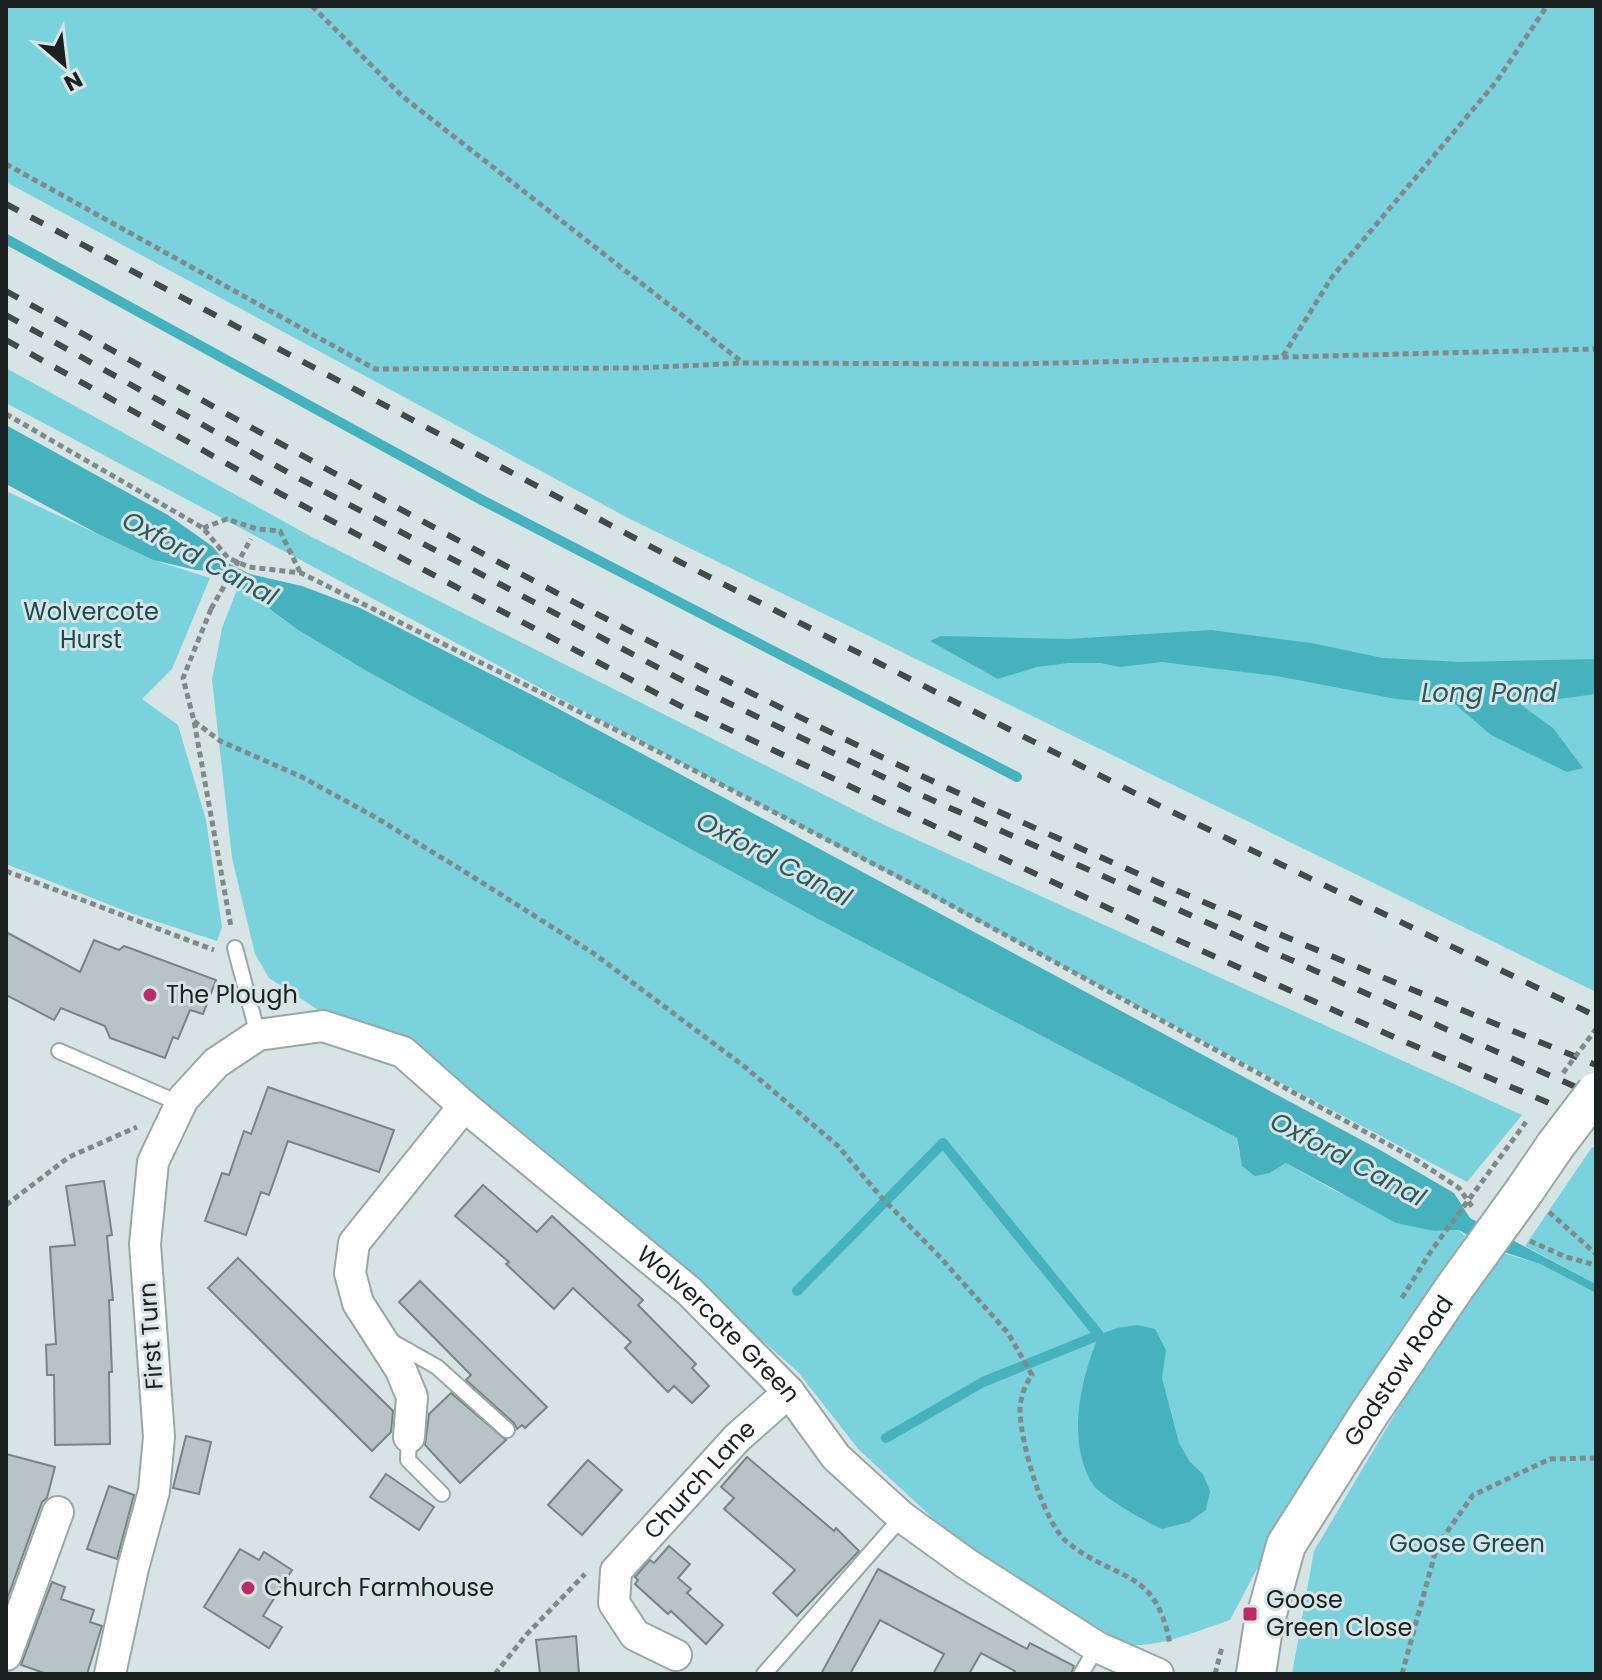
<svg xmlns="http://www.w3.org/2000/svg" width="1602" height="1680" font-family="Poppins,sans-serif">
  <rect width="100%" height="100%" fill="#d7e4e6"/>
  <g fill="#7ad2dc">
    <path d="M6,6H1596V992L628,518L6,182Z"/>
    <path d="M6,368L312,537L876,821L1522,1115L1467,1182L6,403Z"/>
    <path d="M6,491L153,560L210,578L172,669L142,699L178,725L206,820L222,927L217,941L133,914L6,864Z"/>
    <path d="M238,587L298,630L370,673L818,919L1237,1138L1239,1153L1270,1173L1286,1163L1335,1191L1434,1231L1459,1230L1473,1245L1277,1531L1230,1620C1197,1631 1162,1647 1127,1645L962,1545L859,1450L798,1372L704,1289L326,1015L269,978L255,954L232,858L212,680L222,628Z"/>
    <path d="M1592,1147L1596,1149V1284L1525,1246Z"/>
    <path d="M1500,1252L1540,1264L1596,1293V1674H1292L1314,1551L1461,1302Z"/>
  </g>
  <g fill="#46b2bd">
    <path d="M6,425L168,515L212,546L226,562L250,574L302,586L360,608L544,701L1380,1150L1454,1193L1470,1218L1596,1284V1293L1540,1264L1486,1246L1459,1230L1434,1231L1396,1223L1286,1163L1270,1173L1255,1176L1242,1166L1237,1138L818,919L370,673L298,630L230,580L212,571L196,570L153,560L98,534L6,484Z"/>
    <path d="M1211,630L1311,643L1383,658L1460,662L1596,659V694L1520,704L1553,728L1583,768L1567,772L1491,735L1455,704L1396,699L1277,676L1162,662L1120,667L1101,663H1068L1037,667L998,679L930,641L941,636L1068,639Z"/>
    <path d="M1137,1325L1155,1329L1166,1350L1162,1378L1179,1443L1190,1462L1203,1474L1210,1491L1206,1510L1189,1522L1162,1529C1149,1524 1100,1495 1094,1486C1065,1443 1081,1378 1099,1335L1117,1328Z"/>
  </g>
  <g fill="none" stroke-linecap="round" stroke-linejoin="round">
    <g stroke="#46b2bd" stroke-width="10">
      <path d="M6,239L478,498L1017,777"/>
      <path d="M797,1291L943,1143L1099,1335L983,1382L886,1438"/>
    </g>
  </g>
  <g fill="#b7c4c5" stroke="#788485" stroke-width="2">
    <path d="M6,932L80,972L94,940L119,950L124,946L216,980L203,1014L190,1010L178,1039L173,1037L165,1058L110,1038L105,1026L61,1008L54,1020L6,995Z"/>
    <path d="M268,1087L394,1130L379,1172L288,1141L269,1195L261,1192L246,1235L205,1221L222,1173L229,1175L244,1131L251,1134Z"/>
    <path d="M104,1181L112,1235L107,1236L113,1300H109L112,1372H109L110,1444L55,1445L54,1375H47L46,1345L56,1344L50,1247L75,1245L66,1186Z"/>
    <path d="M483,1185L537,1232L552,1216L643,1300L638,1305L696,1364L692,1368L709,1386L692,1403L674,1386L668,1392L625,1348L631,1342L573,1288L554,1309L506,1264L509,1262L455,1216Z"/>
    <path d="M238,1258L393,1411L391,1432L372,1451L208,1288Z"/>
    <path d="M420,1281L547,1407L525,1428L522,1425L517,1429L514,1423L466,1380L471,1375L399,1302Z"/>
    <path d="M451,1393L506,1440L460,1483L425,1445L429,1414Z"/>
    <path d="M186,1436L211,1442L199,1494L173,1488Z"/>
    <path d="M6,1454L55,1467L47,1498L42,1502L6,1602Z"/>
    <path d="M747,1457L834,1531L836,1528L859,1551L797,1616L773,1593L795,1570L724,1509L734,1498L721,1487Z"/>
    <path d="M588,1460L622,1490L582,1535L548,1505Z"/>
    <path d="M386,1474L434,1507L419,1530L370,1497Z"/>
    <path d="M109,1486L134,1495L117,1559L87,1549Z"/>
    <path d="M669,1546L690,1564L678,1578L691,1589L687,1593L723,1625L706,1644L671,1611L668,1614L635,1584L638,1580L635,1577L650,1560L654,1563Z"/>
    <path d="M240,1549L259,1560L264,1552L292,1570L263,1616L282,1627L269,1648L204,1607Z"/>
    <path d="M878,1569L1027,1649L1030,1643L1074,1666L1071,1674H1013L1015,1671L981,1653L969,1674H933L944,1654L880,1620L850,1674H821Z"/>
    <path d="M52,1582L65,1587L61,1599L94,1610L90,1622L102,1626L87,1674H47L21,1665Z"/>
    <path d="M576,1636L579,1674H540L536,1640Z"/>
  </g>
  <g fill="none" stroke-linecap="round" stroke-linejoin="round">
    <defs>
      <g id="service">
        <path d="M235,948L258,1035"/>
        <path d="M59,1051L181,1104"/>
        <path d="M391,1341L437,1367L507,1430"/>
        <path d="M409,1437L408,1460L442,1494"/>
        <path d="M764,1674L902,1517"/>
        <path d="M1081,1674L1097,1647"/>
      </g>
      <g id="minor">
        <path d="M409,1437L412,1397L401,1370L358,1303L350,1273L354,1243L464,1106"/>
        <path d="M6,1655L58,1512"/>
        <path id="s1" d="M676,1655L635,1635L614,1603L616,1571L737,1438L789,1392"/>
        <path id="s2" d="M110,1674L133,1568L154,1491L159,1437L145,1244L153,1162L183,1099L216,1063L258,1035L323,1026L403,1052L464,1106L689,1291L789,1392L836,1457L902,1517L967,1564L1097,1647L1158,1674"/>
      </g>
      <g id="tertiary">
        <path d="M1525,1190L1555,1146"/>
        <path id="s3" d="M1256,1674L1263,1628L1286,1545L1369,1414L1455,1287"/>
      </g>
    </defs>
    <use href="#service" stroke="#9aa7a8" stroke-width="18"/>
    <use href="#minor" stroke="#9aa7a8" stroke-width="34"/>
    <use href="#tertiary" stroke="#9aa7a8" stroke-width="42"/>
    <g stroke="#818a8b" stroke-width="5" stroke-dasharray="6 4" stroke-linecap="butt">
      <path d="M312,6L402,96L742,362"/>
      <path d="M6,164L375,369L639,368L743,363L1018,364L1596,349"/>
      <path d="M1283,356L1332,277L1496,82L1547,6"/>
      <path d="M6,414L203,528L228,558L249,567L301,573L632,738L914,885L1415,1159L1459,1188L1473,1208"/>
      <path d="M203,528L227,519L257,529L280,531L300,572"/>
      <path d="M211,609L183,678L194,721L231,927"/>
      <path d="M194,721L220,741L300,776L375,817L470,875L593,953L745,1067L838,1146L881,1197L939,1256L1008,1333L1032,1375C1025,1384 1020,1399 1020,1410C1020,1441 1043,1522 1067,1542C1117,1583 1156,1566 1170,1645"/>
      <path d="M6,871L214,950"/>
      <path d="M6,1205L69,1157L137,1127"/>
      <path d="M1549,1212L1596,1254"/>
      <path d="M1530,1241L1566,1257L1596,1265"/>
      <path d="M495,1674L526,1635L585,1574"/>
      <path d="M1215,1674L1222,1647"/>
      <path d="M1402,1674L1437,1546L1473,1495L1550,1459L1596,1458"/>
    </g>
    <use href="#service" stroke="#fff" stroke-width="14"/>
    <use href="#minor" stroke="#fff" stroke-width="30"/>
    <use href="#tertiary" stroke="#fff" stroke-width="38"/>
    <g stroke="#434a4a" stroke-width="6" stroke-dasharray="14 14" stroke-linecap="butt">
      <path d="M6,204L678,561L1166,809L1596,1016"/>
      <path d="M6,291C309,460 612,630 926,778C1146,881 1371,973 1596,1065"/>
      <path d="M6,315L289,473L695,687L921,795L1596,1096"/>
      <path d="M6,340L281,494L688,710L1142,924L1396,1038L1596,1123"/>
    </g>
    <defs>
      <g id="tertiary-bridge">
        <path d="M1555,1146L1596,1092"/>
        <path d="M1455,1287L1525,1190"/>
      </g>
    </defs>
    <use href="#tertiary-bridge" stroke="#9aa7a8" stroke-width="42" stroke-linecap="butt"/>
    <g stroke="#818a8b" stroke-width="5" stroke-dasharray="6 4" stroke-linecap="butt">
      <path d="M211,609L251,539"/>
      <path d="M1563,1073L1596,1029"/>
      <path d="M1402,1298L1431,1251L1526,1122"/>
    </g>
    <use href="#tertiary-bridge" stroke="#fff" stroke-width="38"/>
  </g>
  <g fill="#b92e68" stroke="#d7e4e6" stroke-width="3">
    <circle cx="150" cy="995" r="8"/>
    <circle cx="248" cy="1588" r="8"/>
    <rect x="1242" y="1606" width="16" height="16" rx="4"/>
  </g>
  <g text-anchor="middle" stroke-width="6" stroke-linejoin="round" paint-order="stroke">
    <g font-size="24" fill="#1b4b50" stroke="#d7e4e6">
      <text x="91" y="620">Wolvercote<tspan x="91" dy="28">Hurst</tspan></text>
      <text x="1467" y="1552">Goose Green</text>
    </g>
    <g font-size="24" fill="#1b2020" stroke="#d7e4e6" text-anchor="start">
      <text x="166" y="1003">The Plough</text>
      <text x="264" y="1596">Church Farmhouse</text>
      <text x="1266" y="1608">Goose<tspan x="1266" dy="28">Green Close</tspan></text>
    </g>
    <g font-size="24" fill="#1b2020" stroke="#d7e4e6">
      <text dy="8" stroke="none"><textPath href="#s2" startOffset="1254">Wolvercote Green</textPath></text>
      <text transform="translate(151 1336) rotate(-94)" y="8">First Turn</text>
      <text dy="8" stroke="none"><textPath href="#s3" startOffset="340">Godstow Road</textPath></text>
      <text dy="8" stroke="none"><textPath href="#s1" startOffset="240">Church Lane</textPath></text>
    </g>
    <g font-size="26" font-style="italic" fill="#2c5a5f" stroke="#d7e4e6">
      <text transform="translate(200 558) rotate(28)" y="9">Oxford Canal</text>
      <text x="1489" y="702">Long Pond</text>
      <text transform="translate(774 859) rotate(28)" y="9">Oxford Canal</text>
      <text transform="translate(1348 1159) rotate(28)" y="9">Oxford Canal</text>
    </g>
  </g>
  <rect width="1602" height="1680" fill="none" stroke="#1b2020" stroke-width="16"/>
  <g transform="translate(64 64) rotate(152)" stroke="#d7e4e6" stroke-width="6" paint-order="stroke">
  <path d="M0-6L14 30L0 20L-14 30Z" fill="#1b2020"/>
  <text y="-12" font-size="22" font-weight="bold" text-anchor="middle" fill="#1b2020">N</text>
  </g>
</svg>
